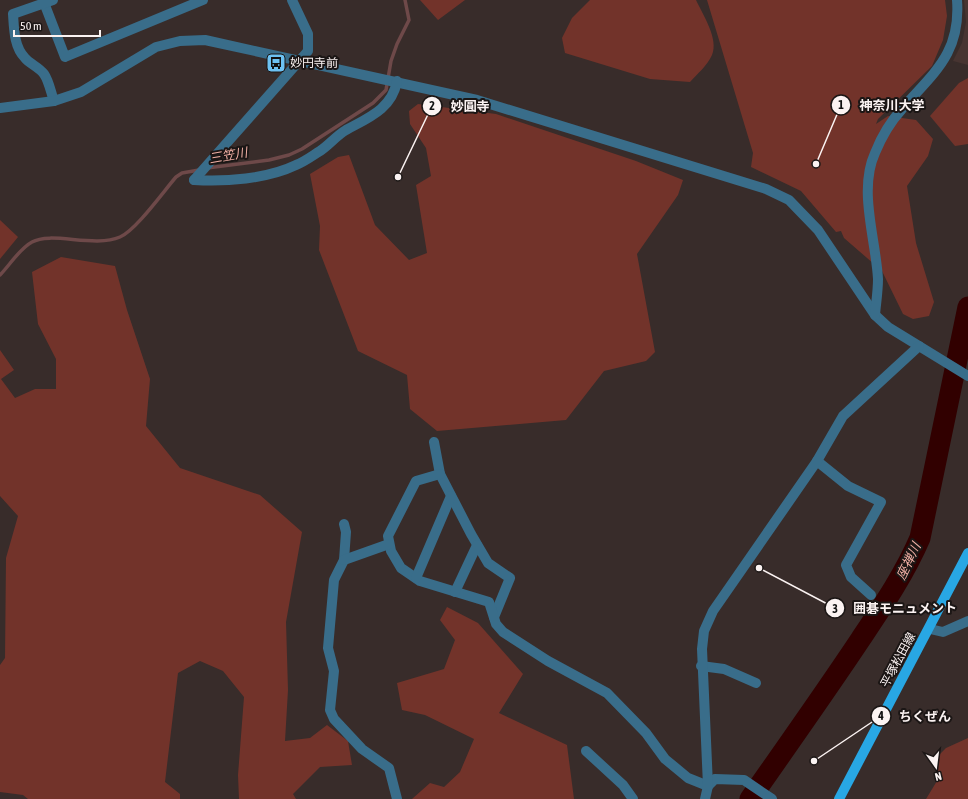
<svg xmlns="http://www.w3.org/2000/svg" width="968" height="799" font-family="'Asap Condensed','Noto Sans JP',sans-serif">
  <rect width="100%" height="100%" fill="#382c2a"/>
  <path fill="#473431" d="M964,0H968V65L953,61L962,43L966,22Z"/>
  <g fill="#72332a">
    <path d="M420,0H465L438,20Z"/>
    <path d="M590,0H696C703,15 719,39 712,55C707,66 697,74 690,82L650,79L565,53L562,38L572,18Z"/>
    <path d="M707,0H945L947,16L943,40L932,66L878,119L876,124L888,116L916,120L933,139L928,156L907,186L916,243L934,302L929,316L913,319L903,314L882,271L844,238L841,231L836,232L801,191L751,167L753,153Z"/>
    <path d="M968,78V144L955,146L930,116L959,83Z"/>
    <path d="M418,104L496,114L636,161L683,180L678,195L637,254L655,352L646,361L604,371L566,420L437,431L410,409L407,375L358,351L319,250L320,226L310,174L338,157L349,155L375,225L409,260L427,253L416,185L431,176L426,148L410,124L409,111Z"/>
    <path d="M0,220L18,237L0,259Z"/>
    <path d="M61,257L115,266L127,310L150,379L146,426L180,468L260,495L302,532L286,622L288,690L285,741L310,738L327,725L348,741L352,765L320,767L293,794L296,799H239L238,775L244,697L223,671L200,661L178,673L165,782L180,794V799H28L23,795L0,792V665L5,658L6,558L18,516L0,496V350L14,370L1,379L15,398L35,389H56V359L38,324L32,272Z"/>
    <path d="M447,607L478,623L523,674L499,713L567,745L574,799H412L430,783L444,787L460,772L474,739L425,715L402,710L397,683L444,669L455,640L440,620Z"/>
    <path d="M968,738V799H926L937,781L936,758L946,748Z"/>
  </g>
  <g fill="none" stroke-linecap="round" stroke-linejoin="round">
    <g stroke="#6e4949" stroke-width="3.5">
      <path d="M207,168L269,160L289,155L302,149L373,103L386,90L391,61L397,44L409,20L405,0"/>
      <path d="M0,275C10,265 19,249 32,242C51,231 94,248 120,237C136,230 163,192 176,177L182,173L199,170"/>
    </g>
    <path stroke="#310000" stroke-width="21" d="M750,799C787,746 824,694 860,640C882,607 904,575 920,538L968,307"/>
    <g stroke="#396d8a" stroke-width="10">
      <path d="M43,0L65,57L203,0"/>
      <path d="M53,0L13,14C14,29 14,47 25,58C30,64 39,67 44,74C49,81 51,93 54,101"/>
      <path d="M0,108L54,101L81,92L156,47L180,41L205,40L477,100L766,189L789,200L818,230L875,315L888,327L968,376"/>
      <path d="M194,180C225,182 267,179 296,165C304,162 312,156 320,151C329,145 336,136 346,130C368,118 392,109 397,81"/>
      <path d="M194,180L308,51V34L292,0"/>
      <path d="M875,315C876,303 878,291 878,279C876,240 858,190 875,153C881,138 891,121 902,109C933,73 961,54 957,0"/>
      <path d="M434,442L440,474L471,534L488,563L510,578L494,617"/>
      <path d="M817,461L848,486L881,502L846,565L851,577L871,595"/>
      <path d="M440,474L416,481L388,536L391,551L401,568L420,581L489,602L496,624L503,632L548,661L607,693L646,733L665,759L688,778L708,786L715,779L744,780L772,799"/>
      <path d="M344,524L346,532L344,560L334,580L328,648L334,671L330,710L334,719L362,749L389,768L397,799"/>
      <path d="M344,560L389,544"/>
      <path d="M416,578L451,496"/>
      <path d="M455,592L477,545"/>
      <path d="M930,629L943,632L968,621"/>
      <path d="M701,666L724,669L756,683"/>
      <path d="M586,751L623,785L633,799"/>
      <path d="M705,799L708,786L702,649L704,631L713,611L817,461L843,416L919,346"/>
    </g>
    <path stroke="#28a7e4" stroke-width="10" d="M839,799L968,553"/>
  </g>
  <defs>
    <symbol id="bus-square" viewBox="-11 -11 22 22"><rect x="-9" y="-9" width="18" height="18" rx="4" fill="#6dc2f3" stroke="#1b1615"/><path d="M-5-6H5V4H4V6H2V4H-2V6H-4V4H-5ZM-3.5-4V0h7V-4ZM-3.5 1.2v1.5H-2V1.2ZM2 1.2v1.5H3.5V1.2Z" fill="#111"/></symbol>
  </defs>
  <g fill-rule="evenodd">
    <use href="#bus-square" x="265" y="52" width="22" height="22"/>
  </g>
  <g text-anchor="middle" stroke-width="4" stroke-linejoin="round" paint-order="stroke">
    <g font-size="12" fill="#fbf3f2" stroke="#1b1615" text-anchor="start">
      <text x="290" y="67">妙円寺前</text>
    </g>
    <g font-size="12" fill="#fbf3f2" stroke="#1b1615">
      <text transform="translate(898 660) rotate(-62)" y="4">平塚松田線</text>
    </g>
    <g font-size="13" font-style="italic" fill="#f3b1a6" stroke="#1b1615">
      <text transform="translate(228 155) rotate(-10)" y="5">三笠川</text>
      <text transform="translate(908 561) rotate(-64)" y="5">座禅川</text>
    </g>
  </g>
  <path fill="none" stroke="#fbf3f2" stroke-width="1.5" d="M816 164L841 105M398 177L432 106M759 568L835 608M814 761L881 716"/>
  <g fill="#fbf3f2" stroke="#1b1615" stroke-width="1.5">
    <circle cx="816" cy="164" r="4"/>
    <circle cx="398" cy="177" r="4"/>
    <circle cx="759" cy="568" r="4"/>
    <circle cx="814" cy="761" r="4"/>
    <circle cx="841" cy="105" r="10"/>
    <circle cx="432" cy="106" r="10"/>
    <circle cx="835" cy="608" r="10"/>
    <circle cx="881" cy="716" r="10"/>
  </g>
  <g font-size="12" text-anchor="middle" font-weight="bold" fill="#111">
    <text x="841" y="109">1</text>
    <text x="432" y="110">2</text>
    <text x="835" y="613">3</text>
    <text x="881" y="720">4</text>
  </g>
  <g font-size="13" text-anchor="middle" font-weight="bold" fill="#fbf3f2" stroke="#1b1615" stroke-width="4" stroke-linejoin="round" paint-order="stroke">
    <text x="892" y="110">神奈川大学</text>
    <text x="470" y="111">妙圓寺</text>
    <text x="905" y="613">囲碁モニュメント</text>
    <text x="925" y="721">ちくぜん</text>
  </g>
  <g transform="translate(936 767) rotate(166)" stroke="#1b1615" stroke-width="3" paint-order="stroke">
  <path d="M0-3L7 15L0 10L-7 15Z" fill="#fbf3f2"/>
  <text y="-6" font-size="11" font-weight="bold" text-anchor="middle" fill="#fbf3f2">N</text>
  </g>
  <path d="M14 30v6h86v-6" fill="none" stroke="#fbf3f2" stroke-width="2"/>
  <text x="20" y="30" font-size="12" fill="#fbf3f2" stroke="#1b1615" stroke-width="3" paint-order="stroke">50 m</text>
</svg>
